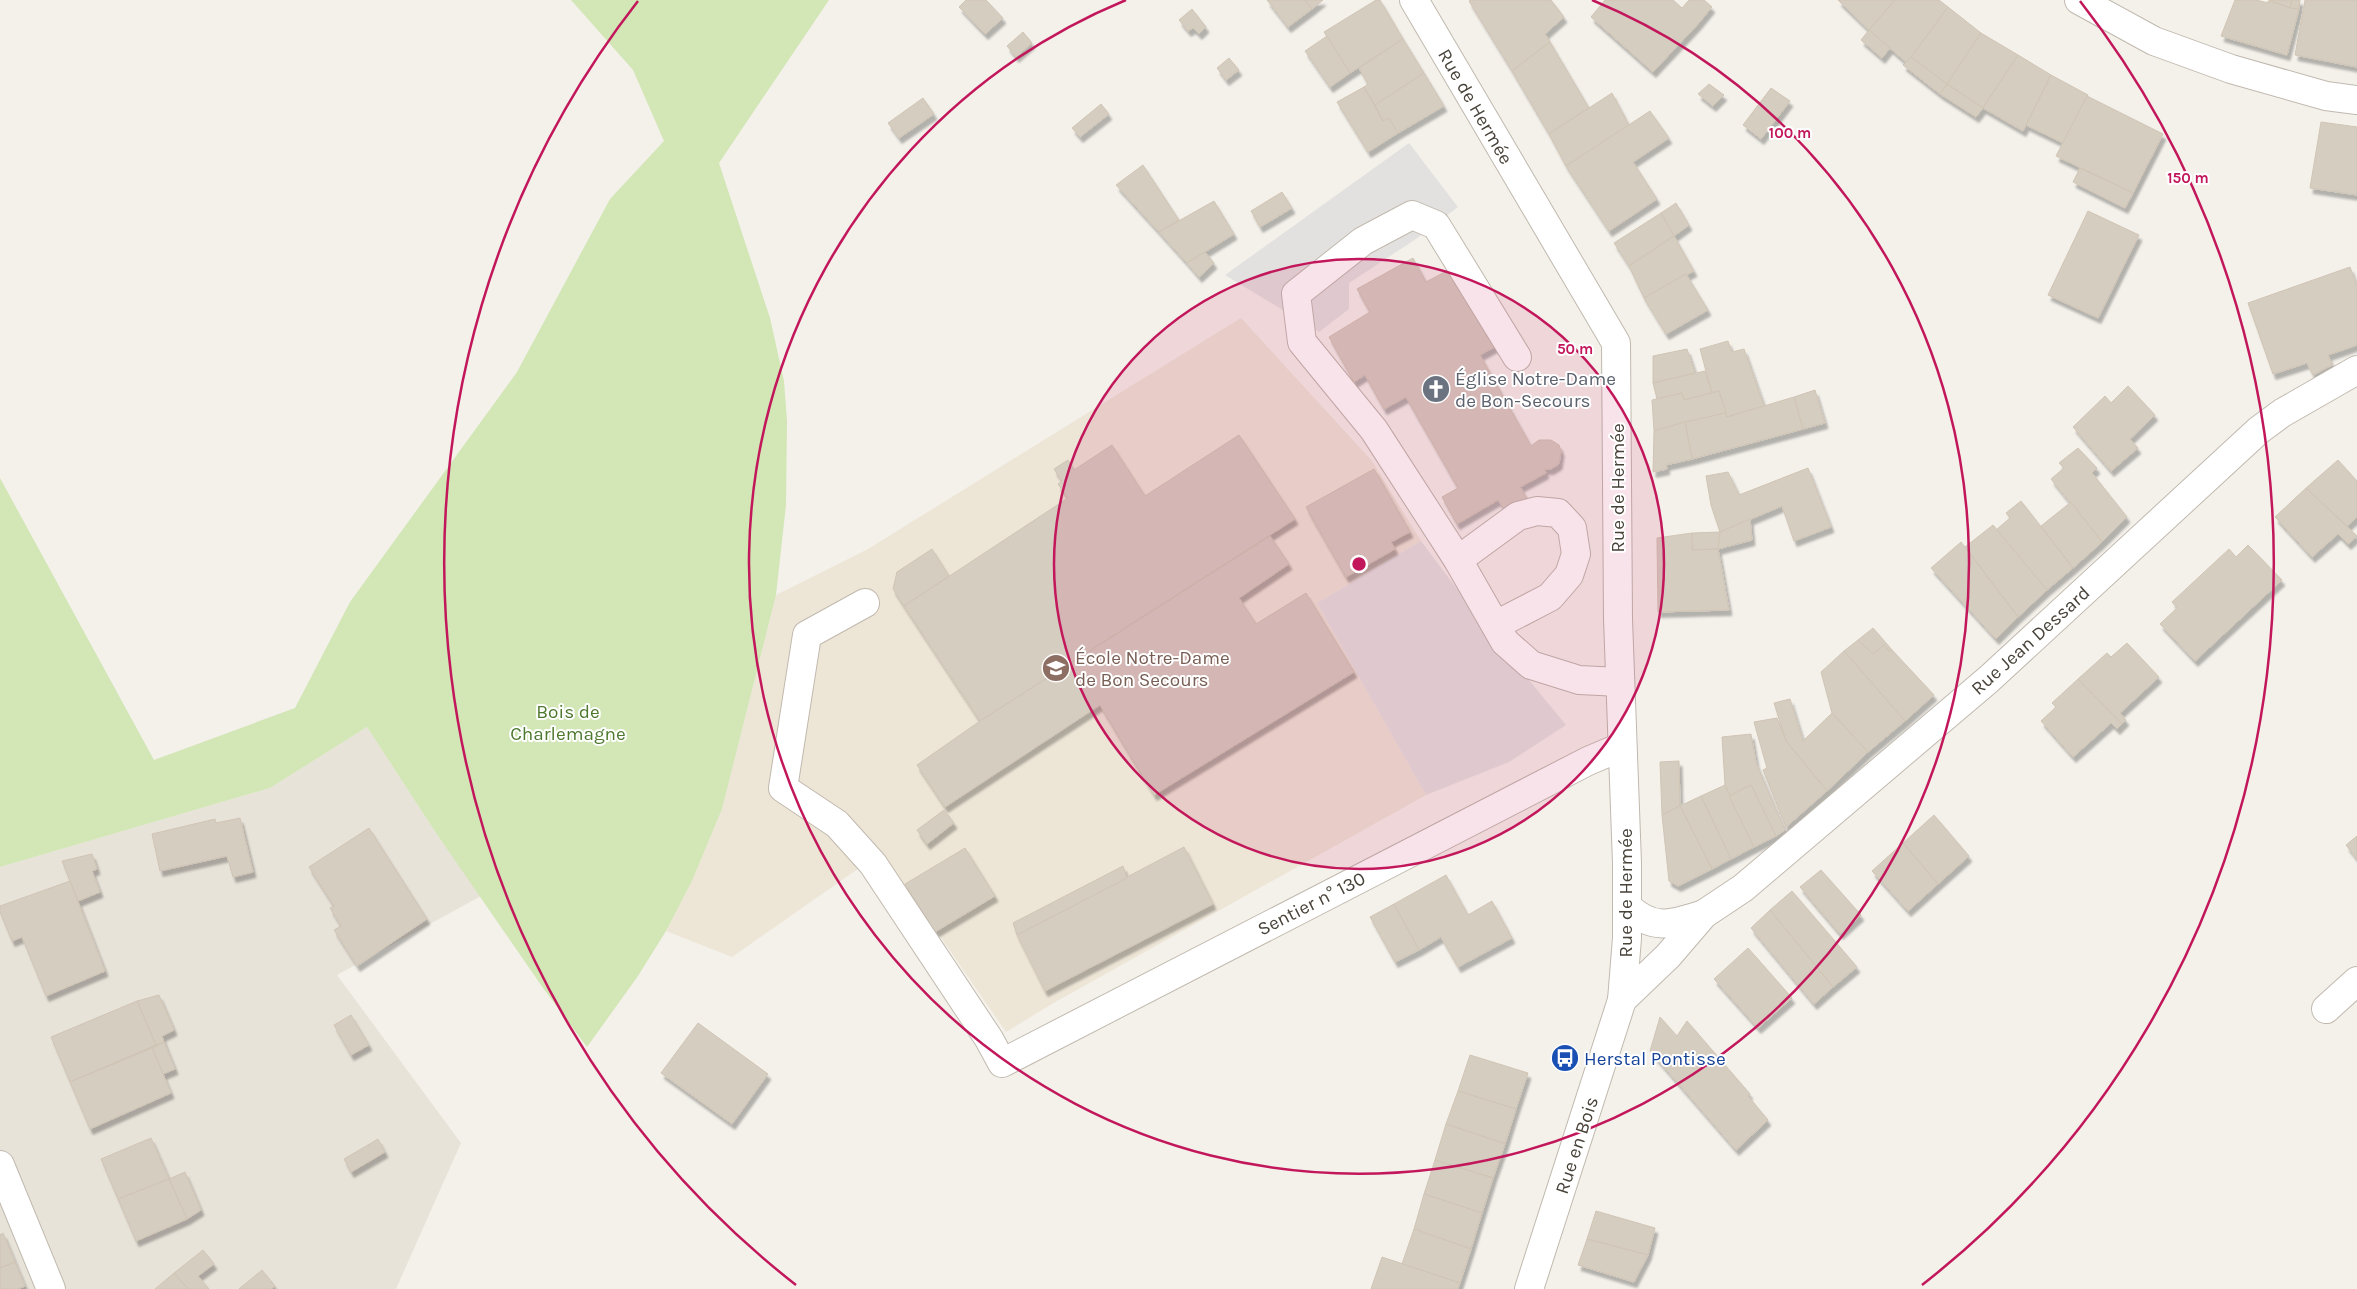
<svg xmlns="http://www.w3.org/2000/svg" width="2357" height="1289" font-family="Karla,sans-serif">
  <defs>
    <filter id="shadow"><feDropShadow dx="3" dy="5.5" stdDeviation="1" flood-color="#0004"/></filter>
  </defs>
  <rect width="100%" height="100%" fill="#f4f1eb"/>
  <path fill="#e8e3d9" d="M367,727L434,830L481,896L337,975L461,1143L396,1289H0V867L270,788Z"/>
  <path fill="#ede5d6" d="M1241,318L1372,461L1421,541L1317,603L1426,795L1050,1005L1006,1032L882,852L732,957L666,931L692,881L722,809L776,595L868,549Z"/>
  <path fill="#d2e6b6" d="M571,0H829L719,163L770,318L784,381L787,421L786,505L776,595L722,809L692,881L666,931L638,976L587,1047L543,988L434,830L367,727L270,788L0,867V478L154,760L295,708L350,602L517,372L610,199L664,141L633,70Z"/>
  <g fill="#e3e1df">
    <path d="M1409,143L1458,207L1416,239L1349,283V309L1319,332L1225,275Z"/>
    <path d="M1421,541L1487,629L1566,725L1509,762L1426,795L1317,603Z"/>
  </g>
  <g fill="#d6cdc1" stroke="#d0c4b4" filter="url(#shadow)">
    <path d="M966,0H986L1003,18L985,34L959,7Z"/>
    <path d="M1267,0H1305L1312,9L1288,27Z"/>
    <path d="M1305,0H1323L1312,9Z"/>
    <path d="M1376,0H1380L1403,39L1350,73L1324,32Z"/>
    <path d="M1471,0H1551L1564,17L1545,34L1550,42L1512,71L1469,1Z"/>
    <path d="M1605,0H1673L1682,8L1689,0H1704L1712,7L1698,24L1653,72L1591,17Z"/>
    <path d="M1838,0H1895L1869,30Z"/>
    <path d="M1895,0H1939L1948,7L1907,63L1869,30Z"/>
    <path d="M2235,0H2256L2268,3V1L2299,9L2287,55L2221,36Z"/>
    <path d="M2269,0H2292L2290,8Z"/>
    <path d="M2292,0H2300L2299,9L2290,8Z"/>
    <path d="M2305,0H2357V67L2295,55Z"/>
    <path d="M1948,7L1981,33L1947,84L1911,57Z"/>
    <path d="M1192,9L1206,27L1199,34L1193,28L1188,31L1179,20Z"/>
    <path d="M1869,30L1890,48L1882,58L1861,40Z"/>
    <path d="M1023,32L1032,43L1016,57L1007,46Z"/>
    <path d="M1981,33L2018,55L1983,108L1947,84Z"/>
    <path d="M1327,36L1350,73L1330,87L1305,51Z"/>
    <path d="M1403,39L1424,73L1375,105L1364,87L1368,84L1359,68Z"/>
    <path d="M1550,42L1589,108L1549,134L1512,71Z"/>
    <path d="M2018,55L2051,75L2023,131L1983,108Z"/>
    <path d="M1911,57L1947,84L1940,94L1903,65Z"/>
    <path d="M1229,58L1239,70L1226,80L1217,68Z"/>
    <path d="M1424,73L1444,106L1398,133L1389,118L1383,121L1375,105Z"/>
    <path d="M2051,75L2088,95L2063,143L2026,125Z"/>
    <path d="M1709,84L1724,95L1713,106L1698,94Z"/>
    <path d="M1947,84L1983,108L1976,117L1940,94Z"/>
    <path d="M1364,87L1383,121L1389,118L1398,133L1368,152L1337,102Z"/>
    <path d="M1771,88L1790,101L1761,139L1743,125Z"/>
    <path d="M1612,93L1629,125L1566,166L1549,134Z"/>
    <path d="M2087,96L2163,134L2133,193L2056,156Z"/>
    <path d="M923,98L934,114L899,138L888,123Z"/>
    <path d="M1101,104L1109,114L1080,137L1072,128Z"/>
    <path d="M1650,111L1669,138L1633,162L1657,199L1609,231L1566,166Z"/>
    <path d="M2321,122L2357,127V195L2310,188Z"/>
    <path d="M1143,165L1179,220L1159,232L1116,185Z"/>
    <path d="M2080,168L2133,193L2125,208L2073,182Z"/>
    <path d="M1282,192L1292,208L1260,227L1251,211Z"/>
    <path d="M1214,201L1234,234L1187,263L1159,232Z"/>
    <path d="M1676,203L1689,225L1674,236L1661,213Z"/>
    <path d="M2088,211L2139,235L2098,318L2048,295Z"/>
    <path d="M1661,213L1674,236L1629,266L1614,243Z"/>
    <path d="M1674,236L1694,271L1644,298L1629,266Z"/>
    <path d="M1205,252L1214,263L1199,277L1187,263Z"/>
    <path d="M1413,258L1426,282L1456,266L1500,344L1480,355L1531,446L1539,440H1551L1559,445L1561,451L1559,464L1551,469H1544L1546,473L1520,487L1527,498L1505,510L1498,500L1457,524L1442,497L1458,488L1406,397L1384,409L1365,375L1354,382L1329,337L1370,312L1357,289Z"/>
    <path d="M2350,267L2357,286V345L2328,355L2332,365L2313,375L2307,363L2273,374L2248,303Z"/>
    <path d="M1686,274L1708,310L1666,334L1644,298Z"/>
    <path d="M1728,341L1732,352L1744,349L1764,406L1727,417L1719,391L1712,393L1700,349Z"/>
    <path d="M1687,349L1695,373L1653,383V356Z"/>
    <path d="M1705,371L1712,393L1684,400L1682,393L1657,399L1653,383Z"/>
    <path d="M2128,386L2155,415L2130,439L2138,448L2111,471L2073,427L2105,396L2111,403Z"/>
    <path d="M1815,390L1825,423L1803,429L1794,397Z"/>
    <path d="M1719,391L1726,413L1654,431L1652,400L1682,393L1684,400Z"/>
    <path d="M1794,397L1803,429L1692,459L1685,422L1726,413L1727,417Z"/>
    <path d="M1685,422L1692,459L1666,465L1667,469L1653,472L1654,431Z"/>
    <path d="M1239,435L1295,519L980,721L904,606L1068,498L1058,484L1062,481L1054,469L1068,460L1074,470L1112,445L1145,496Z"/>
    <path d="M2078,448L2097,468L2092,473L2127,517L2102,542L2051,479L2064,468L2059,463Z"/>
    <path d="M2338,460L2357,481V517L2347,526L2306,488Z"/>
    <path d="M1808,468L1831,527L1794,541L1782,506L1720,532L1711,505L1706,476L1728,472L1739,495Z"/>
    <path d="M1374,469L1410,532L1391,542L1395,549L1346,577L1306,507Z"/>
    <path d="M2306,488L2357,536L2348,544L2338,534L2312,557L2275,517Z"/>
    <path d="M2021,501L2073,568L2047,590L1996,530L2010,518L2006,513Z"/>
    <path d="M2071,502L2102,542L2073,568L2041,526Z"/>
    <path d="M1750,519L1752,540L1718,549L1720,532Z"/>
    <path d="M1993,525L2047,590L2018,617L1965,547Z"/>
    <path d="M1720,532L1718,549L1692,550V533Z"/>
    <path d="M1692,533V550L1718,549L1729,610L1658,612L1657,538Z"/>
    <path d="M1270,536L1289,564L1239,598L1256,624L1306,593L1354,672L1154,795L1100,705L945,807L917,765L980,721Z"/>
    <path d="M1961,542L2018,617L1996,639L1931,568Z"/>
    <path d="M2248,545L2282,580L2195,661L2160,624L2177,608L2172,602L2229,549L2236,557Z"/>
    <path d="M932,549L949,576L904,606L893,589L897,572Z"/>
    <path d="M1873,628L1892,650L1890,652L1884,645L1873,654L1858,640Z"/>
    <path d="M1858,640L1873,654L1884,645L1890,652L1892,650L1934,695L1905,721L1844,651Z"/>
    <path d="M2127,643L2159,677L2120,713L2126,720L2122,724L2078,679L2107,653L2111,657Z"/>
    <path d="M1844,651L1905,721L1868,752L1832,713L1821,672Z"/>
    <path d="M2078,679L2122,724L2117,729L2111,723L2073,757L2041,721L2056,707L2052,703Z"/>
    <path d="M1790,699L1803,741L1832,713L1868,752L1827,791L1786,741L1774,703Z"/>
    <path d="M1777,718L1786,741L1827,791L1786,827L1763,770L1767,768L1754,722Z"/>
    <path d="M1751,734L1756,763L1785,830L1776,836L1751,785L1729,796L1725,785L1722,737Z"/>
    <path d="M1679,761L1680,806L1662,815L1660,762Z"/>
    <path d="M1725,785L1754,847L1731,859L1701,796Z"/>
    <path d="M1751,785L1776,836L1754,847L1729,796Z"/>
    <path d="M1701,796L1731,859L1712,869L1680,806Z"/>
    <path d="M1680,806L1712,869L1678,886L1669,881L1662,815Z"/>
    <path d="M944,810L954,823L927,844L917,830Z"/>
    <path d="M1934,815L1969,856L1938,884L1903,843Z"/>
    <path d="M240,818L253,872L233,877L227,856L160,871L152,834L215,819L216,823Z"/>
    <path d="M369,828L427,919L357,966L334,930L341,926L330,908L334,906L309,867Z"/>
    <path d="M2357,836V859L2346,845Z"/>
    <path d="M1903,843L1938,884L1908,911L1872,871Z"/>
    <path d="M1184,847L1213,904L1045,991L1017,935Z"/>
    <path d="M965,848L995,896L935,932L905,884Z"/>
    <path d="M92,854L97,869L92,871L100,892L78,901L62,861Z"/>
    <path d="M1123,866L1127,878L1017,935L1013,923Z"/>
    <path d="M1821,870L1861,915L1840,934L1800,887Z"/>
    <path d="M1446,875L1468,915L1492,901L1512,938L1458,967L1441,937L1419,950L1394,904Z"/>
    <path d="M70,881L105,971L46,996L22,937L12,941L0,912V906Z"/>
    <path d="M1792,891L1857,967L1833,987L1770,910Z"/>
    <path d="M1394,904L1419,950L1395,962L1370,917Z"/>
    <path d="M1770,910L1833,987L1814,1004L1751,928Z"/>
    <path d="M1748,948L1792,998L1758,1028L1714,979Z"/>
    <path d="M159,995L174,1030L162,1036L164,1042L156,1045L137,1001Z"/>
    <path d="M137,1001L156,1045L70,1082L51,1037Z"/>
    <path d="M351,1015L369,1045L351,1055L334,1025Z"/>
    <path d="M1660,1017L1677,1036L1687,1021L1750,1094L1748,1096L1768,1120L1736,1150L1650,1051Z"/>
    <path d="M698,1023L768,1074L732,1124L661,1073Z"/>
    <path d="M164,1042L175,1069L163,1074L152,1048Z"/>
    <path d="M152,1048L171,1093L90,1129L70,1082Z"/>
    <path d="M1470,1055L1528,1073L1516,1109L1458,1091Z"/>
    <path d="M1458,1091L1516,1109L1505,1144L1446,1124Z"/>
    <path d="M1446,1124L1505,1144L1493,1178L1435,1160Z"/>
    <path d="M151,1138L169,1179L118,1199L101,1159Z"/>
    <path d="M378,1139L385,1152L351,1172L344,1159Z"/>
    <path d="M1435,1160L1493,1178L1482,1213L1424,1194Z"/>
    <path d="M185,1172L201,1210L187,1219L169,1179Z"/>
    <path d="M169,1179L187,1219L136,1241L118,1199Z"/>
    <path d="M1424,1194L1482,1213L1471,1249L1414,1229Z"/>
    <path d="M1596,1211L1655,1228L1648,1255L1587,1239Z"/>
    <path d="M1414,1229L1471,1249L1460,1283L1402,1264Z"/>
    <path d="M3,1233L15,1262L0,1268V1235Z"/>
    <path d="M1587,1239L1648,1255L1634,1282L1578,1265Z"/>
    <path d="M203,1250L214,1264L198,1276L209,1289H188L174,1273Z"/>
    <path d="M1382,1257L1460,1283L1458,1289H1371Z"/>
    <path d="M15,1262L25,1286L18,1289H0V1268Z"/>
    <path d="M262,1270L275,1286L271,1289H239Z"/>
    <path d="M174,1273L188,1289H155Z"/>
  </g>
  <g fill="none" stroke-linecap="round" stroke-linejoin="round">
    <defs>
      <g id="minor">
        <path d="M1414,0L1616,343L1618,619L1627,863V938L1622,1000L1529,1289"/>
        <path d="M2079,0L2154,41L2231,69L2326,96L2357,100"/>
        <path d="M1517,357L1436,225L1412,215L1363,241L1296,294L1302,342L1374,430L1458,560L1505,642L1531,665L1579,680L1620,682"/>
        <path d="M1458,560L1518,516L1537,511L1558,513L1572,528L1576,554L1569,575L1550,597L1496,625"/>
        <path d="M865,603L807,635L783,788L837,824L873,864L989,1039L1002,1063L1588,761L1621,747"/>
        <path d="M1627,906C1653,932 1673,924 1704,914"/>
        <path d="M1622,1000L1668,956L1704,914L1743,888L1989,679L2259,430L2282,413L2357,370"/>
        <path d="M2326,1009L2357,981"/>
        <path d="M0,1165L51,1289"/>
      </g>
    </defs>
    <use href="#minor" stroke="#c0b9ae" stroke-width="30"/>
    <use href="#minor" stroke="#fff" stroke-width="28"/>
  </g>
  <circle cx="1359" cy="564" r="305" fill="#c2185b" fill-opacity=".12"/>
  <g fill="none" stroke="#c2185b" stroke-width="2.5">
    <circle cx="1359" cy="564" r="305"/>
    <path d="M1592 0A610 610 0 1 1 1126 0"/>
    <path d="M796 1285A915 915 0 0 1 638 1M2080 1A915 915 0 0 1 1922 1285"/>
  </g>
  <defs>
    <symbol id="church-disc" viewBox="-11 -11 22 22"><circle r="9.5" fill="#6b7280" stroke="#fff"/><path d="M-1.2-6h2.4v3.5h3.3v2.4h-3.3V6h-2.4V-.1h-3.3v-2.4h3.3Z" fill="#fff"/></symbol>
    <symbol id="school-disc" viewBox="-11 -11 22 22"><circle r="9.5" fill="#8d6e63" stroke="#fff"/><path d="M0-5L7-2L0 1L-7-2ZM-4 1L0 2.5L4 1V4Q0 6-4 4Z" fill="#fff"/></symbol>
    <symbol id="bus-disc" viewBox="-11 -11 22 22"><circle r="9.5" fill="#1a4fb4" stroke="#fff"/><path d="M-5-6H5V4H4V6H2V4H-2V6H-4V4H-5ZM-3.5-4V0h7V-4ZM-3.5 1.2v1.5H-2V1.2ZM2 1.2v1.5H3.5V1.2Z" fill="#fff"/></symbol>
  </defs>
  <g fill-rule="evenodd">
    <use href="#church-disc" x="1420" y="373" width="32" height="32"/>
    <use href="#school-disc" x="1040" y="652" width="32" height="32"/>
    <use href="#bus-disc" x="1549" y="1042" width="32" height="32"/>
  </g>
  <g text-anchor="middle" stroke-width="4" stroke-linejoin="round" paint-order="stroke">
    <g font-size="19" fill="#484239" stroke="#fff">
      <text transform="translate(1476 106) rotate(60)" y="7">Rue de Hermée</text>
      <text transform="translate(1617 488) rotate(-90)" y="7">Rue de Hermée</text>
      <text transform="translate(2030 640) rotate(-42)" y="7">Rue Jean Dessard</text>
      <text transform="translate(1625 893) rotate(-90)" y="7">Rue de Hermée</text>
      <text transform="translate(1311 903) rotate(-27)" y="7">Sentier n° 130</text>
      <text transform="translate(1576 1145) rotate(-72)" y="7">Rue en Bois</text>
    </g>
    <g font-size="19" fill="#5b616d" stroke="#fff" text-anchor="start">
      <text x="1455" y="385">Église Notre-Dame<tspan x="1455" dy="22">de Bon-Secours</tspan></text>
    </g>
    <g font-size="19" fill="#785e54" stroke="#fff" text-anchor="start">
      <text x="1075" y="664">École Notre-Dame<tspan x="1075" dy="22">de Bon Secours</tspan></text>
    </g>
    <g font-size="19" fill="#4d782e" stroke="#fff">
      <text x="568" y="718">Bois de<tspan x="568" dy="22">Charlemagne</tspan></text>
    </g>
    <g font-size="19" fill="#164399" stroke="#fff" text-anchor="start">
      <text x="1584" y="1065">Herstal Pontisse</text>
    </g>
  </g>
  <circle cx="1359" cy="564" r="8" fill="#c2185b" stroke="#fff" stroke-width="2.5"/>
  <g font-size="15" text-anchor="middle" font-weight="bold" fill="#c2185b" stroke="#fff" stroke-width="4" stroke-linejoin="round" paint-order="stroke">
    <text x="1790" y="138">100 m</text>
    <text x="2188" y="183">150 m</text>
    <text x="1575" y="354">50 m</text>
  </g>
</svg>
